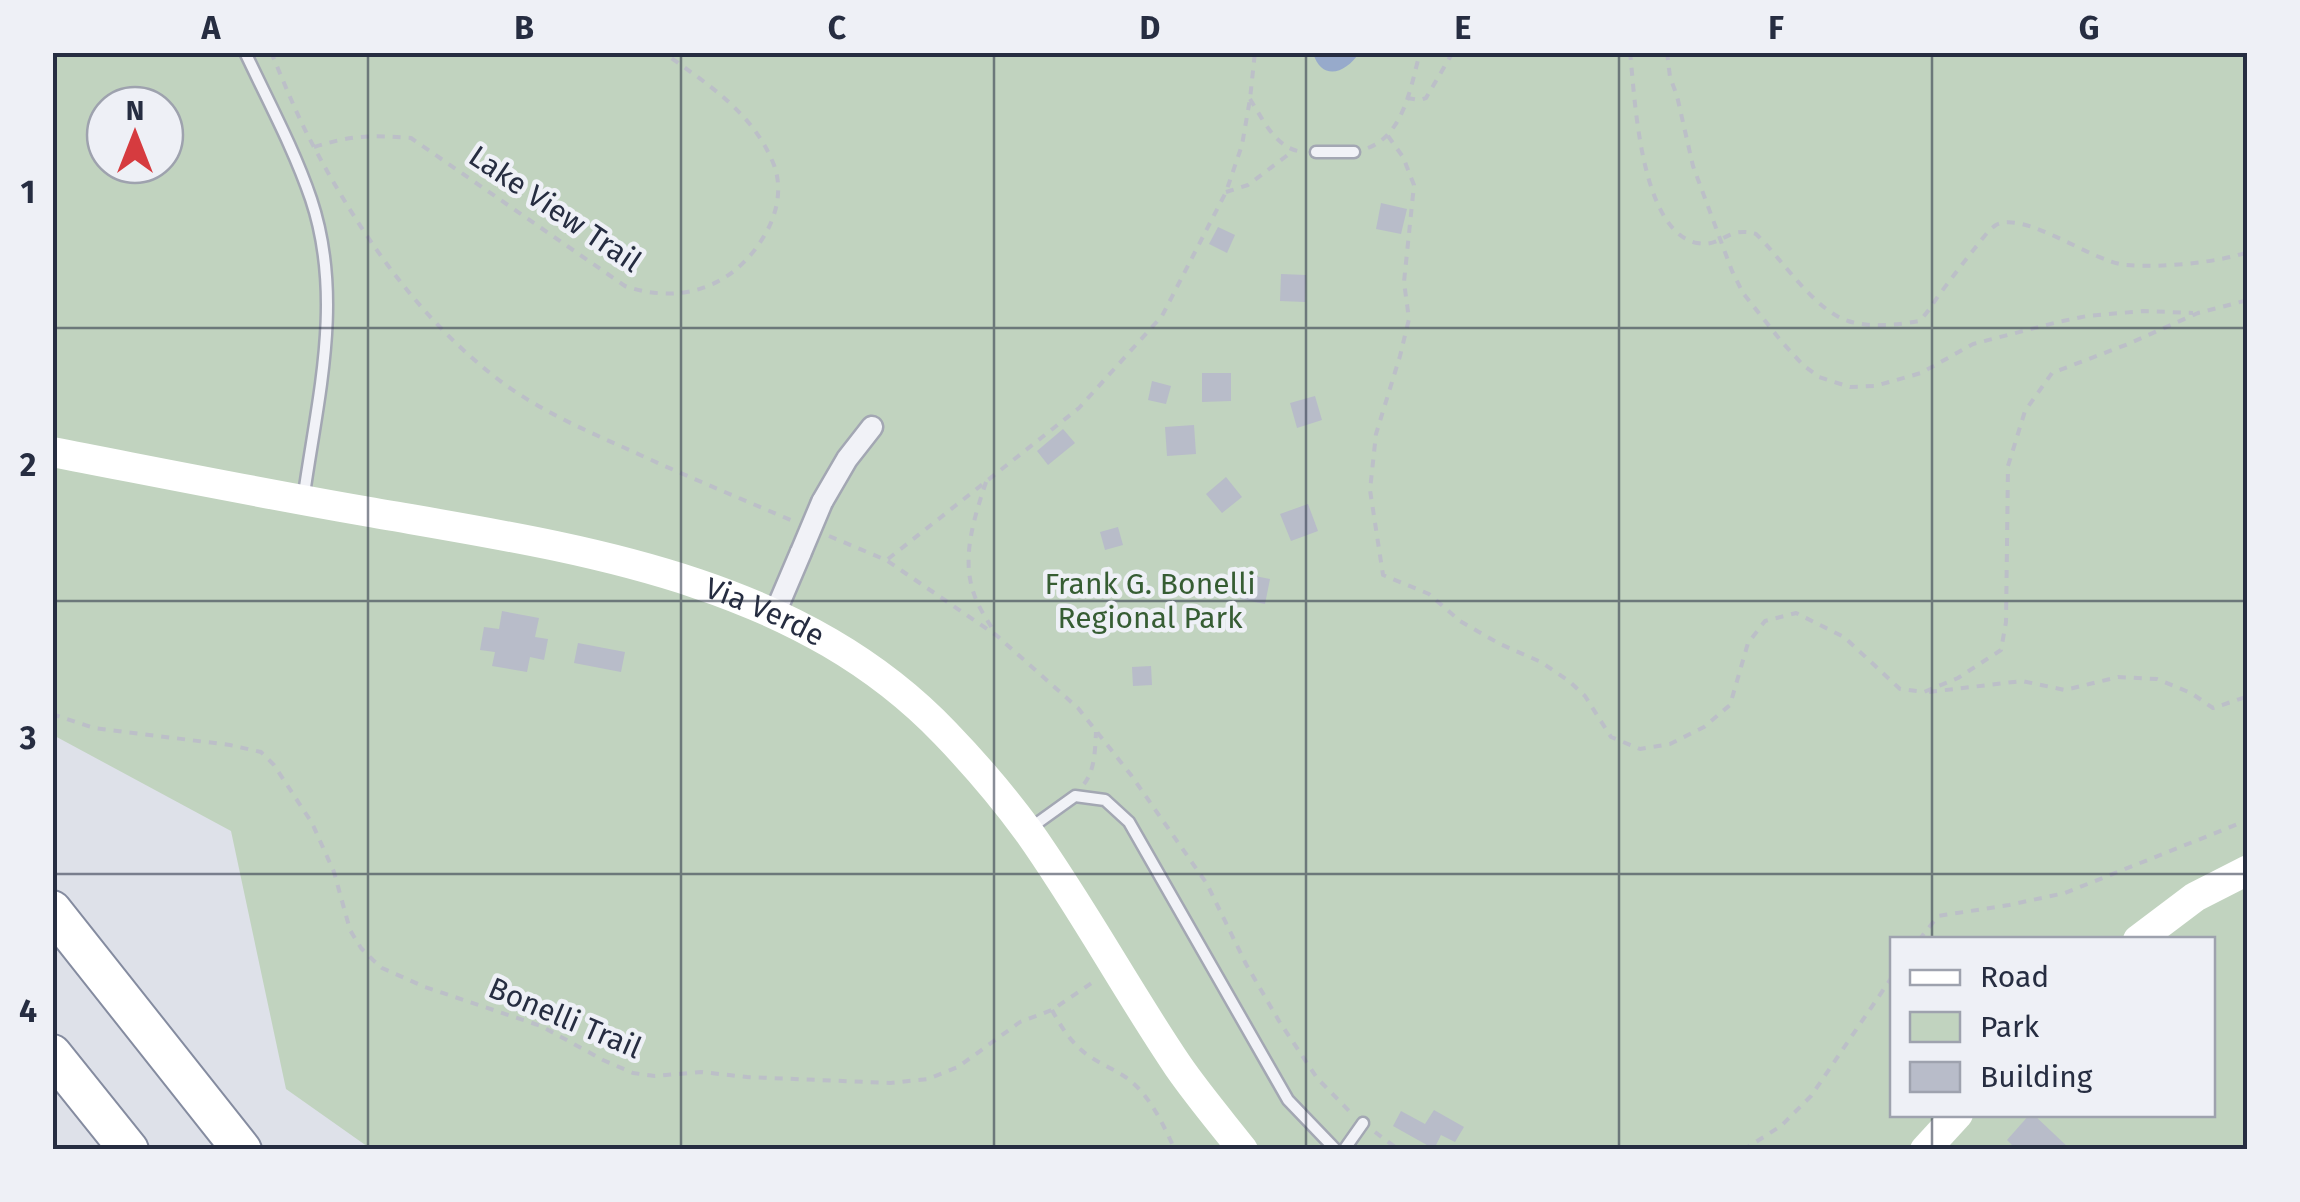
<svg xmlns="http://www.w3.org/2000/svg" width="2300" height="1202" font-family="'Fira Sans',sans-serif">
  <rect width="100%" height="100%" fill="#dee1e9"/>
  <path fill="#c1d3bf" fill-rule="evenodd" d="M52,53H2247V1149H371L286,1089L231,831L53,735ZM105,105H165V165H105ZM1892,940H2212V1114H1892Z"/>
  <path fill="#97aacb" d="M1313,53V52L1359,53C1346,73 1322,82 1313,53Z"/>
  <g fill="#b8bcc9">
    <path d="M1381,203L1407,209L1401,234L1376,229Z"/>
    <path d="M1218,227L1235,235L1227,253L1209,244Z"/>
    <path d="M1281,274L1306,275L1305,302L1280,301Z"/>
    <path d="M1202,373H1231V401L1202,402Z"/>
    <path d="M1152,381L1171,386L1166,404L1148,400Z"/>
    <path d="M1315,396L1322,420L1297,428L1290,403Z"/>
    <path d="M1194,425L1196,454L1167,456L1165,427Z"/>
    <path d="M1063,429L1075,443L1048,465L1037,451Z"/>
    <path d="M1226,477L1242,497L1222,513L1206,494Z"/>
    <path d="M1308,504L1318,531L1291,541L1280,514Z"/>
    <path d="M1118,527L1123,545L1105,550L1100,532Z"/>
    <path d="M1245,574L1270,579L1265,604L1240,599Z"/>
    <path d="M502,611L539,618L535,637L548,639L544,660L530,657L527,672L492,666L495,652L480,650L484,627L499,629Z"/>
    <path d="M578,643L625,652L621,672L574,663Z"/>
    <path d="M1151,666L1152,685L1133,686L1132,667Z"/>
    <path d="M1434,1110L1464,1127L1455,1142L1441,1135L1434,1149L1393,1126L1401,1111L1425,1124Z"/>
    <path d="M2030,1114H2033L2071,1150H2017L2007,1140Z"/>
  </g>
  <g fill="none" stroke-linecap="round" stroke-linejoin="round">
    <defs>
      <g id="service">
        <path d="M245,52C268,101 294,149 311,199C344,297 318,396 304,494"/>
        <path d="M1316,152H1354"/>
        <path d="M1029,829L1075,796L1105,800L1129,822L1288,1100L1336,1150"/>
        <path d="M1344,1150L1363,1123"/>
      </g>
      <g id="minor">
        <path d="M822,502L847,459L872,427"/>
        <path d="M775,613L801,552"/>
      </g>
      <g id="motorway">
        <path d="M52,910L242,1150"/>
        <path d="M52,1054L129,1150"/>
      </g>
    </defs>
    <use href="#service" stroke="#a3a7b3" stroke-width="15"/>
    <use href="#minor" stroke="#a3a7b3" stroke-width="25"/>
    <use href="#motorway" stroke="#858ca0" stroke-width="42"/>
    <g stroke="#bcbfc8" stroke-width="4" stroke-dasharray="8 8" stroke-linecap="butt">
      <path d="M271,52C285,85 298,118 315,149C361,235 420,320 499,380C537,409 582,429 625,448C681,474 737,497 793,521"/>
      <path d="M1630,52C1635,99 1640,231 1697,243C1723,248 1727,225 1756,234C1782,259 1814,310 1848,321C1870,328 1897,325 1919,321C1929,312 1934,301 1942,291C1953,276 1964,262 1975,248C1981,241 1988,230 1996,225C2025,210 2092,262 2126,265C2159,268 2216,263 2248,252"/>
      <path d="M1667,52L1670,77L1677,96L1693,166L1732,271L1743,293L1781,341L1803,365L1819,377L1850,387L1875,386L1921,373L1973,344L2058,322L2087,316L2143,311L2193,313"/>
      <path d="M1407,98L1420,100L1426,98L1453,52"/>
      <path d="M1250,99C1264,121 1277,151 1305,152"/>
      <path d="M1388,136L1403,157L1414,185L1404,282L1409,319L1400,356L1376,434L1370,490L1383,575L1429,594L1460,621L1500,644L1541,662L1569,681L1585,696L1611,737L1640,749L1670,744L1704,727L1730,705L1748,643L1765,621L1796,613L1844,637L1900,689L1924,692L1958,678L2001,650L2006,622L2008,466L2025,411L2052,373L2128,344L2198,313L2248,300"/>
      <path d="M314,147C353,135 370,135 411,138L625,286C683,306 737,286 767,231C778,210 782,187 774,165C753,112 707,84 663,52"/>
      <path d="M1368,148C1404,134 1411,86 1420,52"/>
      <path d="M1226,192L1248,185L1293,151"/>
      <path d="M986,482C974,518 961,558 974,594C978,607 987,619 993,630"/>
      <path d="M829,536L886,560L996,635L1078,708L1131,775L1207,884L1246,964L1279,1021L1317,1078L1351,1113"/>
      <path d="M888,559L1079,408L1162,316L1226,192L1242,145L1250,99L1255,52"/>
      <path d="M1929,692L2022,681L2065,690L2118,677L2157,679L2191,693L2213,708L2246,697L2248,693"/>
      <path d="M52,714L94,728L230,745L261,752L274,765L312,823L334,872L350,930L361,948L373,960L382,968L425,987L541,1026L603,1060L633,1073L655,1076L701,1072L747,1077L890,1083L928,1079L958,1067L1020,1022L1052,1010L1096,980"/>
      <path d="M1084,784C1095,770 1095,750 1096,732"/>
      <path d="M1919,940L1938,916L2009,905L2065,893L2248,820"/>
      <path d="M1052,1010C1062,1029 1074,1047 1092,1058C1106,1067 1121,1072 1133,1083C1152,1100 1164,1126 1175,1150"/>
      <path d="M1375,1132L1399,1150"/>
      <path d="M1743,1150L1781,1126L1811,1096L1892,977"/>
    </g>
    <use href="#service" stroke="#f1f2f7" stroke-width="10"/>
    <use href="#minor" stroke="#f1f2f7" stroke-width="20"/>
    <g stroke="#fff" stroke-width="30">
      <path id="s1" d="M52,452C156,472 260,493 364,511C568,547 794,575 945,733C974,763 1003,797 1028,831C1082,907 1126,989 1178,1066C1198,1095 1221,1122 1243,1150"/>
      <path d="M2138,940L2195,897L2248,870"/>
      <path d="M1925,1150L1958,1114"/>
    </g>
    <use href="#motorway" stroke="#fff" stroke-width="38"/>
    <defs>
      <path id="minor-bridge" d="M801,552L822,502"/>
    </defs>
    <use href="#minor-bridge" stroke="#a3a7b3" stroke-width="25" stroke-linecap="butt"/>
    <use href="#minor-bridge" stroke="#f1f2f7" stroke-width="20"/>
  </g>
  <path fill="none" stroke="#262d41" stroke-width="2.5" stroke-opacity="0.55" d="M368,52V1150M681,52V1150M994,52V1150M1306,52V1150M1619,52V1150M1932,52V940M52,328H2248M52,601H2248M52,874H2248M1932,1114V1150"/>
  <g text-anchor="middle" stroke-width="9" stroke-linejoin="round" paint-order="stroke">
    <g font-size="30" fill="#262d41" stroke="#eef0f6">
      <text transform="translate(555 209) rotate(34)" y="10">Lake View Trail</text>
      <text dy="10" stroke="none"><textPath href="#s1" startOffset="732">Via Verde</textPath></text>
      <text transform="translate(565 1018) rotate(23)" y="10">Bonelli Trail</text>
    </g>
    <g font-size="30" fill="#365d33" stroke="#eef0f6">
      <text x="1150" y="594">Frank G. Bonelli<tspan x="1150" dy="34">Regional Park</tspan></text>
    </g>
  </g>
  <rect width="2300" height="1202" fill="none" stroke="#eef0f6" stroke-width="110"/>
  <rect x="1890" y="937" width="325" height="180" fill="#eef0f6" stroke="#9ea2ae" stroke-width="2.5"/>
  <rect x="1910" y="970" width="50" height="15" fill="#ffffff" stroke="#9ea2ae" stroke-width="2.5"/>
  <text x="1980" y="987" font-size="30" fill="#262d41">Road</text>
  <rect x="1910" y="1012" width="50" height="30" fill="#c1d3bf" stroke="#9ea2ae" stroke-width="2.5"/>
  <text x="1980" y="1037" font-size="30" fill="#262d41">Park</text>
  <rect x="1910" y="1062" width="50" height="30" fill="#b8bcc9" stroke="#9ea2ae" stroke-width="2.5"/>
  <text x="1980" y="1087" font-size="30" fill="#262d41">Building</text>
  <g transform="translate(135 135)"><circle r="48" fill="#eef0f6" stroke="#9ea2ae" stroke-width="2.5"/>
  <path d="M0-8L18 38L0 25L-18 38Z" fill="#d63b3f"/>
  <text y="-15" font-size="28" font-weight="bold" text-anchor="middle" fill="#262d41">N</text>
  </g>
  <rect x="55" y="55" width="2190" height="1092" fill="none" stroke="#262d41" stroke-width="4"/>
  <g font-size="32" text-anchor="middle" font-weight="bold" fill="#262d41">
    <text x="211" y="39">A</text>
    <text x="524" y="39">B</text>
    <text x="837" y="39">C</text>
    <text x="1150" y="39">D</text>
    <text x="1463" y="39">E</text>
    <text x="1776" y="39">F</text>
    <text x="2089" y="39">G</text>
    <text x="28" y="203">1</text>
    <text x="28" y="476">2</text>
    <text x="28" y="749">3</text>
    <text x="28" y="1022">4</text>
  </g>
</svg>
